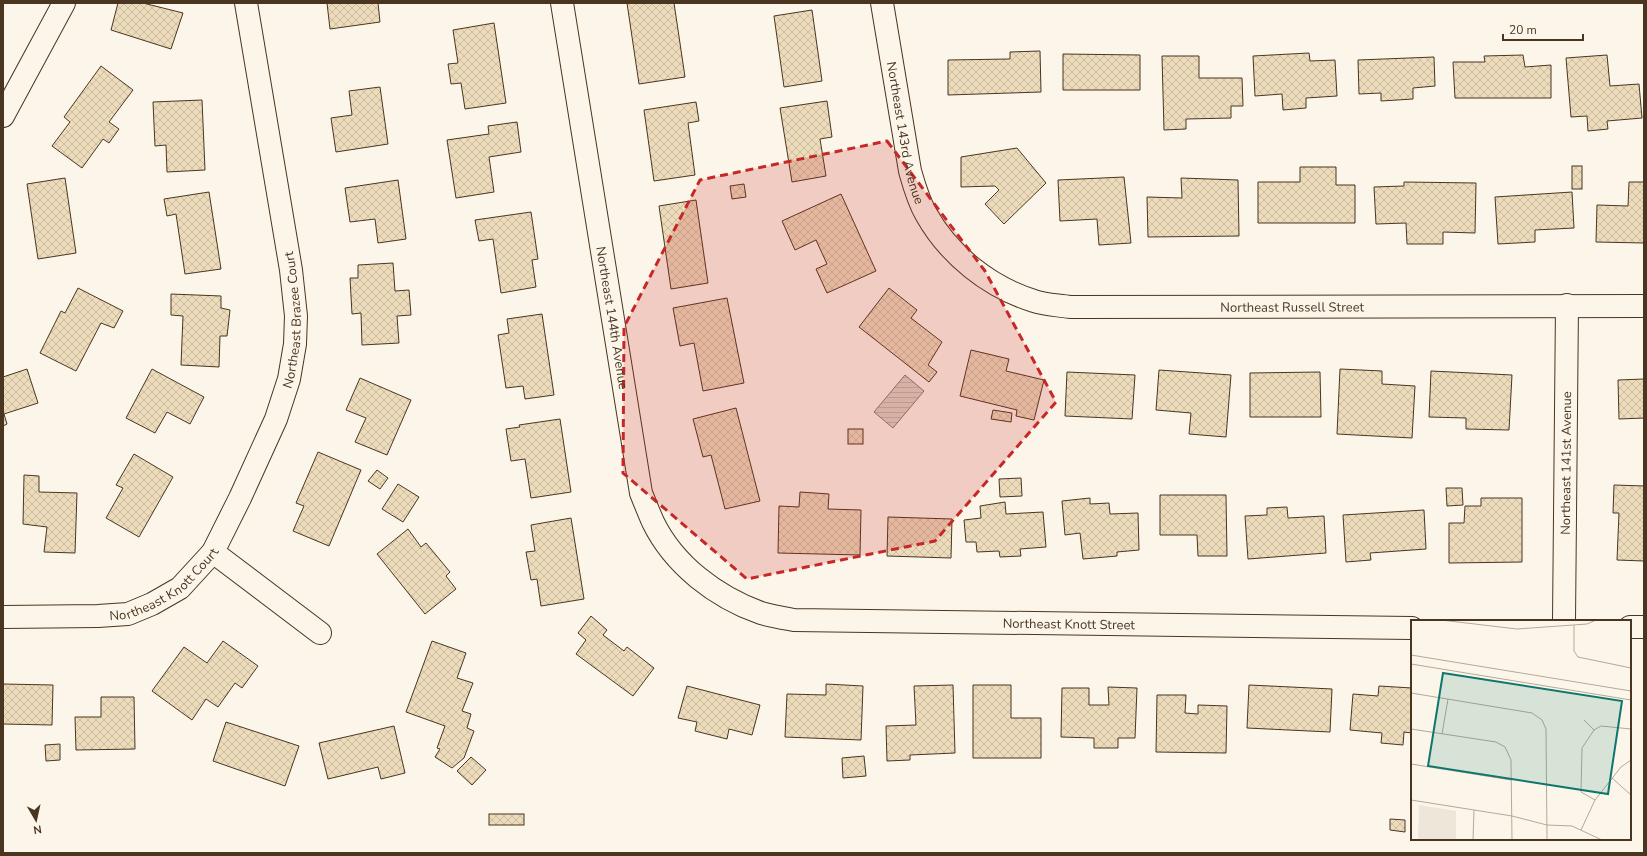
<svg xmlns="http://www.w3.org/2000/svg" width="1647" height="856" font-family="'Nunito Sans',sans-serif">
  <defs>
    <pattern id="water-rules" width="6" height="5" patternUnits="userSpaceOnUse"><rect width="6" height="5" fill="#dcd4c6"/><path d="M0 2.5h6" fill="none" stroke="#beb7aa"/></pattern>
    <pattern id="building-cross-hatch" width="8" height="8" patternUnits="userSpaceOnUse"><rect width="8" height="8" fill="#ecdcbc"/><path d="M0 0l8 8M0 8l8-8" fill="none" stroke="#ccbda1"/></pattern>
  </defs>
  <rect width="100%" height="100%" fill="#fbf6e9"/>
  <path fill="url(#water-rules)" stroke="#887966" d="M905,375L924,391L893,428L874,412Z"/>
  <g fill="url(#building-cross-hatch)" stroke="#4a3520">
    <path d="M118,3H143L183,13L171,49L111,30Z"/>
    <path d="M327,3H378L380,22L330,29Z"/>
    <path d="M627,3H674L685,77L639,84Z"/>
    <path d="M812,10L822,81L784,87L774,16Z"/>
    <path d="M494,23L506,103L465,109L461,83L451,84L448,64L458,63L453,30Z"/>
    <path d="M1040,51L1041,92L948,95V60L1010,59V52Z"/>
    <path d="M1309,53L1310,61L1335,60L1337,96L1306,98V108L1283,110L1282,94L1255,96L1253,56Z"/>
    <path d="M1063,54L1140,55V90H1063Z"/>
    <path d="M1523,55L1525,67L1551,65V98H1455L1453,62H1485L1484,56Z"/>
    <path d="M1607,55L1610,86L1639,84L1642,118L1607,121L1608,129L1588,131L1587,116L1571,117L1566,58Z"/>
    <path d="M1162,56H1199V78H1242L1243,106H1231V118L1186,119V129L1164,130Z"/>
    <path d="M1434,57L1435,86L1413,88V99L1381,101V93L1359,94L1358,60Z"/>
    <path d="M101,66L133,90L109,122L119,129L109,143L103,139L82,168L52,146L70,122L64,117Z"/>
    <path d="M380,87L388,144L336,152L331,118L352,115L349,91Z"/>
    <path d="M202,100L205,170L167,172L166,145L155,146L153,102Z"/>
    <path d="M827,101L832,137L820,139L826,176L792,182L780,108Z"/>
    <path d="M696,102L699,121L688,123L695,175L654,181L644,110Z"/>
    <path d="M517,122L521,152L489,157L494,192L456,198L447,140L489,134L488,126Z"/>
    <path d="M1017,148L1046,183L1004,224L985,204L999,190L995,186L961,187V157Z"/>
    <rect x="1572" y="166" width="10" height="23"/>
    <path d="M1300,167H1336V185H1355V223H1258V182H1300Z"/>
    <path d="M1124,177L1131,243L1099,245L1097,219L1060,221L1058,180Z"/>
    <path d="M65,178L76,253L38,259L27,184Z"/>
    <path d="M1181,178L1238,180L1239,236L1148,237L1147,197L1182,198Z"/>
    <path d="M398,180L406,239L378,243L375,219L350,222L345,188Z"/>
    <path d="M1404,182L1476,183L1475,233L1443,232V244H1407L1406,223L1376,224L1374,187L1404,186Z"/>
    <path d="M1629,182H1644V243L1596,242L1597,205L1628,206Z"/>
    <path d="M744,184L746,197L732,199L730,186Z"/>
    <path d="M209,192L221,269L185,274L176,214L167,216L164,199Z"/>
    <path d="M1572,192L1574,228L1535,230V242L1498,244L1495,197Z"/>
    <path d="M841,194L876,271L827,293L816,269L827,264L816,240L795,250L782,221Z"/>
    <path d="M696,200L708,283L671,289L659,206Z"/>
    <path d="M531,212L538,259L532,260L536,287L501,293L493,239L479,241L475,220Z"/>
    <path d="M393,263L395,291L409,290L411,315L397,316L399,343L362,345L361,313L352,314L350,278H358V265Z"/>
    <path d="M78,288L123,311L114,328L101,323L76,371L40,353L61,311L65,313Z"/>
    <path d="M889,288L917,310L911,318L942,342L928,365L937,372L929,382L859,327Z"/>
    <path d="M171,294L221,296V308L230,310L227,336H220L219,367L181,365L183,316L171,315Z"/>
    <path d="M727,298L744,383L703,391L694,343L680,346L673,308Z"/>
    <path d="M542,314L554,395L525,399L523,386L506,388L498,335L509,333L507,319Z"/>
    <path d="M971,350L1009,359L1006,371L1044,380L1034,420L1016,416L1017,410L960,396Z"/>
    <path d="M27,369L38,403L4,414L7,424L3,426V377Z"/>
    <path d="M152,369L204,397L190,424L167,412L155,433L126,418Z"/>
    <path d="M1340,369L1382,371V384L1415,386L1412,438L1337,434Z"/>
    <path d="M1159,370L1231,375L1226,437L1189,434L1191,413L1156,410Z"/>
    <path d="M1431,371L1512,375L1509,430L1466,429V418L1429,417Z"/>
    <path d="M1067,372L1135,375L1132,419L1065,416Z"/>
    <path d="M1320,372L1321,417H1250V373Z"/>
    <path d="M360,378L411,400L387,455L355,442L366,418L346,410Z"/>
    <path d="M1644,379V418L1619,419L1618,380Z"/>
    <path d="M736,408L760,501L725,509L711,455L703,457L693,419Z"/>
    <path d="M993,410L1012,413L1011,422L991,419Z"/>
    <path d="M560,419L571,492L531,498L525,459L511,461L506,429L520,427L519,425Z"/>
    <rect x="848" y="429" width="15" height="15"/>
    <path d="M318,452L361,470L329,546L293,531L304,506L296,503Z"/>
    <path d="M134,454L173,477L139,537L106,518L123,488L116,485Z"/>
    <path d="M377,470L388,478L380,489L368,481Z"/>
    <path d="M24,475L39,476V492L77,493L75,553L44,552L47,527L23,524Z"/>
    <path d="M1021,478L1022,496L1000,497L999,479Z"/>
    <path d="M398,484L419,497L403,522L382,509Z"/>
    <path d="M1614,485L1644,486V561L1617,560L1619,513H1613Z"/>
    <path d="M1446,488H1462L1463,505L1447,506Z"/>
    <path d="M800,492L829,494L828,509L861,510L860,555L778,553L779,506L799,507Z"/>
    <path d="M1160,495H1226L1227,556H1198L1197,535H1160Z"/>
    <path d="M1090,498V504L1109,503L1110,514L1138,513L1139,550L1117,552V556L1083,559L1080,533L1065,535L1062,501Z"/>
    <path d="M1481,498H1522V562L1449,563V523H1464L1465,506H1481Z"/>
    <path d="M1005,502L1006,514L1043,512L1046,547L1020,549L1021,556L1000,557L999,551L977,552L976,542H966L964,520L981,518L980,506Z"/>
    <path d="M1287,507L1288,518L1324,516L1326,553L1248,559L1245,516L1267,515V508Z"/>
    <path d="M1424,510L1426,549L1370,553L1371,560L1346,562L1343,515Z"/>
    <path d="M888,517L952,519L951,558L887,556Z"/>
    <path d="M571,518L584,599L541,606L537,579L531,580L526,552L535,551L531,525Z"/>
    <path d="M408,529L421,547L426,543L450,572L446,576L456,589L425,614L377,554Z"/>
    <path d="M591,616L607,630L603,635L624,651L627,647L654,668L633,696L576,654L586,640L578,633Z"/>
    <path d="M223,641L258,666L242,688L235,683L218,707L206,699L192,720L152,691L184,647L207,663Z"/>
    <path d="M432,641L466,653L457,678L473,683L462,711L471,714L467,728L474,731L464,758L452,768L435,757L440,749L437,748L445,726L406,712Z"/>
    <path d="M3,684L53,685L52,725L3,724Z"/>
    <path d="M826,684L863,686L861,740L785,737L787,694L826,695Z"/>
    <path d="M953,685L955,753L910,755V760L887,761L886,726L916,725L914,686Z"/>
    <path d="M973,685H1011V718H1041V758H973Z"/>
    <path d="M1249,685L1332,689L1330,732L1247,728Z"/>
    <path d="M687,686L760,705L752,735L729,729L727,739L695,731L697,722L678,718Z"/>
    <path d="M1379,686L1412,688V733L1404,732L1403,745L1381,743L1382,733L1350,730L1353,694L1378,696Z"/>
    <path d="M1108,687L1137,688L1135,738H1118V748H1094V738L1061,737L1062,688H1089V705H1109Z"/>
    <path d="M1157,695H1186L1185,713L1198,714V705L1227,706L1226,753L1156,752Z"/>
    <path d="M101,697H134L135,749L76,750L75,717H101Z"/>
    <path d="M226,722L299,746L285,786L213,761Z"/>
    <path d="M394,726L405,773L381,779L378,767L328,779L319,743Z"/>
    <path d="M60,744V760L46,761L45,745Z"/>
    <path d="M864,756L866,776L843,778L842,758Z"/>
    <path d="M471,757L486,770L472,785L457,771Z"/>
    <rect x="489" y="814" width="35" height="11"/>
    <path d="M1390,819L1405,820V832L1390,830Z"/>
  </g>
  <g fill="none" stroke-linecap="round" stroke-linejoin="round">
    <defs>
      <g id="minor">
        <path id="s1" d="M562,3L641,493C645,503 649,513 653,522C674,565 716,597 761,613C771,616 783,618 794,620L1412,628"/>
        <path id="s2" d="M882,3L910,171C914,185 918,200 926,214C949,255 989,287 1034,301C1045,305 1058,305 1070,307L1644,306"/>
        <path d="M3,116L64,3"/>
        <path d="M213,552L320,633"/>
        <path id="s3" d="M3,617L98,616L128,614L152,604L180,588L213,552L240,498L276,419L289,379L295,344L296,316L291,270L246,3"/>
        <path id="s4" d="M1564,621L1567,305"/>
        <path d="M1630,627H1644"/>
      </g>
    </defs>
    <use href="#minor" stroke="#4a3520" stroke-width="24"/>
    <use href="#minor" stroke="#fbf6e9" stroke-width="22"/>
  </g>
  <path fill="#c62828" fill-opacity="0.2" stroke="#c62828" stroke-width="3" stroke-dasharray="8 5" stroke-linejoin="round" d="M887,141L985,271L1056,402L935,541L747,579L623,473L624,327L700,180Z"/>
  <g text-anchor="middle" stroke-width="3" stroke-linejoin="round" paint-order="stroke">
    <g font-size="13" fill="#4a3520" stroke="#fbf6e9">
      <text dy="5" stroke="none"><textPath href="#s2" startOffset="132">Northeast 143rd Avenue</textPath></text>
      <text dy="5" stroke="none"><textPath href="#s2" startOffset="617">Northeast Russell Street</textPath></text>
      <text dy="5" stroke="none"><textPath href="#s1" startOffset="319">Northeast 144th Avenue</textPath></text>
      <text dy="5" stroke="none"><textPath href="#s3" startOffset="481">Northeast Brazee Court</textPath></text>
      <text dy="5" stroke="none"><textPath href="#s4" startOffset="158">Northeast 141st Avenue</textPath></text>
      <text dy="5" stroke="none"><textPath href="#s3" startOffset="171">Northeast Knott Court</textPath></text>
      <text dy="5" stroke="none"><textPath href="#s1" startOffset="981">Northeast Knott Street</textPath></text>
    </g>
  </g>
  <g transform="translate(1411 620)">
    <rect width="220" height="220" fill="#fbf6e9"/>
    <path d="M8,185L45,191V220H7Z" fill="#ede6d9"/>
    <path fill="none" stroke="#b4a999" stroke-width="1" d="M30,0L106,9L176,4L185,0M163,5V31L167,37L220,48M0,35L220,71M0,44L220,80M0,73L121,93L131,100L135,109L136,220M173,100L183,110M0,109L85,122L94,127L100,140L101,220M31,114L37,79M0,144L100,160M201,158L220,175M0,180L101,196L136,205L161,206L191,220M184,180L170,172L171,128L183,110L190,106L220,109M170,210L184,180L210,147L220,140M62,220L63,190"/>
    <path fill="#0f766e" fill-opacity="0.15" stroke="#0f766e" stroke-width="2" d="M32,53L211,81L197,174L17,146Z"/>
    <rect width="220" height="220" fill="none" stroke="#4a3520" stroke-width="2"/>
  </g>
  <rect width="1647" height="856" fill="none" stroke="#4a3520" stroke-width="8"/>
  <g transform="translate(36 820) rotate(171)" stroke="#fbf6e9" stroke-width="3" paint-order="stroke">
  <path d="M0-3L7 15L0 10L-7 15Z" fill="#4a3520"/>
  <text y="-6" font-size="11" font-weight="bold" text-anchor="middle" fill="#4a3520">N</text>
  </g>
  <path d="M1503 34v6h80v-6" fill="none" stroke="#4a3520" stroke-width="2"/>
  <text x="1509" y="34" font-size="12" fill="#4a3520" stroke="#fbf6e9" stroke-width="3" paint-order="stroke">20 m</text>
</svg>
